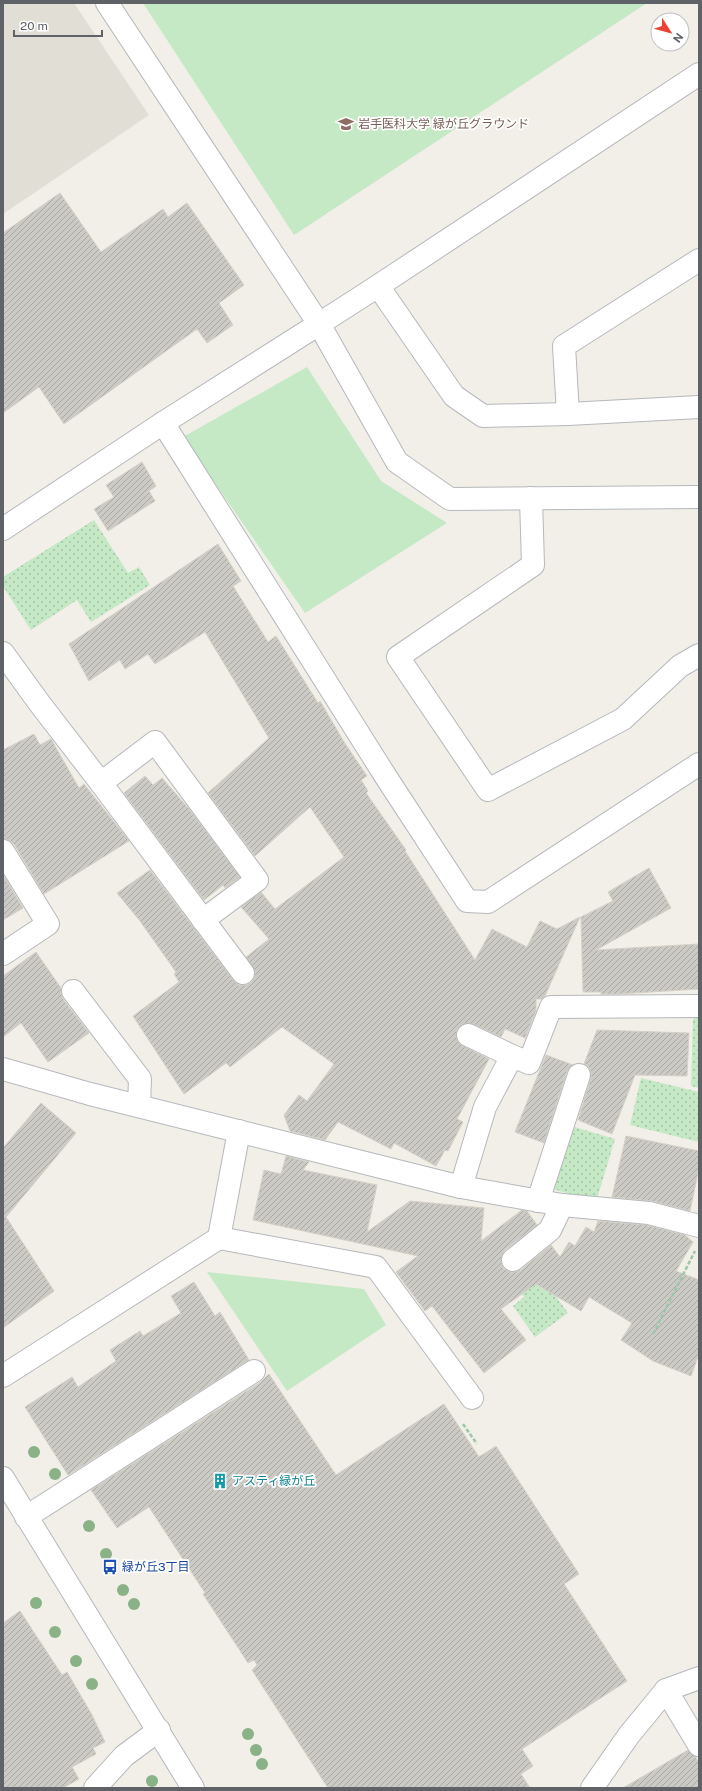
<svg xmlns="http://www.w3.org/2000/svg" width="702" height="1791" font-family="'Public Sans','Noto Sans JP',sans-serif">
  <defs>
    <pattern id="grass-dots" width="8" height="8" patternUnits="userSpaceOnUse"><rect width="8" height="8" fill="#c5e8c5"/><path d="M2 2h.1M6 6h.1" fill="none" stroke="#a3c0a4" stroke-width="1.8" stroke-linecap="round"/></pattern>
    <pattern id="building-hatch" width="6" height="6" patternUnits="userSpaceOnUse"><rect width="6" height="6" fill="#cccac5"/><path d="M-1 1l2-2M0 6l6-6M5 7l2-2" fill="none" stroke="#a9a8a4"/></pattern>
  </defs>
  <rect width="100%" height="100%" fill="#f1efe8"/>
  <path fill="#e1ded6" d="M3,3H74L149,115L3,214Z"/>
  <g fill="url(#grass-dots)">
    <path d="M94,520L128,573L139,567L150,585L91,622L77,600L31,630L3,586V577Z"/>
    <path d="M693,1017H699V1088L691,1086Z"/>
    <path d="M641,1078L699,1092V1142L630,1125Z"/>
    <path d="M571,1126L615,1139L596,1202L553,1189Z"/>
    <path d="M533,1265L568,1313L535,1337L513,1306L524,1297L512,1281Z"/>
  </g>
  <g fill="#c5e8c5">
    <path d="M143,3H647L294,235Z"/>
    <path d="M307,367L381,481L447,523L305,613L183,437Z"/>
    <path d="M207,1272L364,1289L386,1325L287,1391Z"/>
  </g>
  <g fill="url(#building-hatch)" stroke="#d6d1c6">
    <path d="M60,193L101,252L163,209L168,217L187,203L244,285L219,303L233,325L207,343L197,329L64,424L39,387L3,413V233Z"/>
    <path d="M142,462L156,486L149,491L155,501L108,531L94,509L114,497L106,485Z"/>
    <path d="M218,544L241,581L233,586L268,642L276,636L318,703L320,701L344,742L367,776L361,780L368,791L366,793L406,850L405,851L475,960L492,929L527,947L540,921L557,929L580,917L545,996L542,999H536V1011L525,1038L505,1029L501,1037L473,1024L467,1023L461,1025L457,1029L456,1036L458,1042L463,1046L489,1059L457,1119L463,1122L448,1151L445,1150L436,1166L394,1143L391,1149L338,1122L325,1140L290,1131L284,1115L299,1095L307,1101L334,1064L282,1027L230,1067L226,1063L184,1094L133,1016L179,982L174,974L176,972L140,921L117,893L150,870L233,980L238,985H245L251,983L254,978L255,972L246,957L269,939L241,907L261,892L275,909L344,857L310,807L255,856L208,793L269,738L205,632L155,664L148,654L125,669L120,660L89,681L69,644Z"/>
    <path d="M34,734L40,745L51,739L79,788L84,784L129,841L44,894L14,844L9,840L3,839V750Z"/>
    <path d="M145,776L153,785L162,778L189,809L240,877L225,888L223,885L204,900L124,793Z"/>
    <path d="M649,868L671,908L596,950L699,944V989L618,994H601V992H583L581,917L613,901L608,892Z"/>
    <path d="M3,875L23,908L3,920Z"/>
    <path d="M36,952L61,988V993L63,999L89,1033L48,1062L21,1023L3,1037V976Z"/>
    <path d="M597,1030L689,1033L687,1076L635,1075L612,1134L578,1120L591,1078V1072L589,1067L584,1064Z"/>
    <path d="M546,1055L573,1065L567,1071L544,1143L515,1132Z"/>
    <path d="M41,1103L76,1133L6,1217L54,1291L3,1328V1148Z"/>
    <path d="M626,1136L699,1151V1168L690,1211L652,1201L612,1197Z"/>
    <path d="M286,1156L309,1162L303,1170L377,1185L367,1232L410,1201L484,1208L481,1241L522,1210L527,1211L537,1225L505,1250L502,1255L501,1262L503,1268L509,1272H515L521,1270L551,1245L560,1257L569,1242L575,1246L586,1227L594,1232L598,1221L647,1225L685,1235L693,1242L676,1271L699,1280V1354L691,1376L653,1361L621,1340L632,1323L589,1297L581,1311L536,1284L501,1309L526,1340L484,1373L432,1306L425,1311L396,1272L418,1256L253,1220L264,1170L281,1174Z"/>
    <path d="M194,1282L215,1316L220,1312L249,1360L68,1475L25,1407L72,1377L78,1387L116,1361L110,1350L140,1331L143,1336L181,1313L171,1296Z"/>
    <path d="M269,1374L336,1475L444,1404L479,1457L496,1446L579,1574L564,1584L627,1681L522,1749L533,1766L521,1774L530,1788H328L252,1670L257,1665L254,1660L248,1663L203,1594L205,1593L149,1507L117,1528L91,1490L261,1382Z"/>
    <path d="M20,1611L62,1675L67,1672L92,1715L105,1742L93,1748L96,1754L72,1767L79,1779L63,1788H3V1623Z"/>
    <path d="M688,1750L695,1756L699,1763V1788H623Z"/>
  </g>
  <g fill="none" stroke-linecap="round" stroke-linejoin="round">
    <defs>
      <g id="minor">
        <path d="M378,286L699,74"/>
        <path d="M699,407L568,414L483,416L454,396L378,286L319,324L397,462L450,499L699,497"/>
        <path d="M568,414L564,346L699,260"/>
        <path d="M163,423L386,777L467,901L488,902L699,764"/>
        <path d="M531,498L533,565L398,657L488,790L623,719L680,666L699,655"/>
        <path d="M3,529L163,423L319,324L107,3"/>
        <path d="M3,653L40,704L101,783L243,973"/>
        <path d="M101,783L155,742L257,880L203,920"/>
        <path d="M3,851L48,924L3,954"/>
        <path d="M73,991L140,1079L139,1106"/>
        <path d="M468,1035L512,1056"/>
        <path d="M3,1069L90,1094L461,1187L562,1205L649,1213L699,1226"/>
        <path d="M461,1187L485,1107L512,1056L529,1063L551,1007L699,1006"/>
        <path d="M538,1201L579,1075"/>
        <path d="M219,1238L376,1267L472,1398"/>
        <path d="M513,1260L550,1230L562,1205"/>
        <path d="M3,1376L219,1238L239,1131"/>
        <path d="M3,1478L193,1788"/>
        <path d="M26,1517L254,1371"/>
        <path d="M666,1690L699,1745"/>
        <path d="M95,1788L124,1756L159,1730"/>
        <path d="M592,1788L629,1735L666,1690L699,1678"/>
      </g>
    </defs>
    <use href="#minor" stroke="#b5b8bc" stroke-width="24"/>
    <g stroke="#9cc7a9" stroke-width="2.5" stroke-dasharray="4 2" stroke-linecap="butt">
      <path d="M653,1334L695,1251"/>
      <path d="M463,1424L477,1444"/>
    </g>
    <use href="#minor" stroke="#fff" stroke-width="22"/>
  </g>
  <g fill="#89b387">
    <circle cx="34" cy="1452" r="6"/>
    <circle cx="55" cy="1474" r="6"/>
    <circle cx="89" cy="1526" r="6"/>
    <circle cx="106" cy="1554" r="6"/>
    <circle cx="123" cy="1590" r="6"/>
    <circle cx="36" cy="1603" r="6"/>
    <circle cx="134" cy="1604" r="6"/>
    <circle cx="55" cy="1632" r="6"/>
    <circle cx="76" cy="1661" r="6"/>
    <circle cx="92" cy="1684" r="6"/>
    <circle cx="248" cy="1734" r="6"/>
    <circle cx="256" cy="1750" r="6"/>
    <circle cx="262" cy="1764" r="6"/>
    <circle cx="152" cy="1781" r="6"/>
  </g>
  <defs>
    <symbol id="university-bare" viewBox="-9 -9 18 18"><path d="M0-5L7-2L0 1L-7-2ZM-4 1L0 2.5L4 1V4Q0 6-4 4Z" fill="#8d6e63" stroke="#fff" stroke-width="2.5" paint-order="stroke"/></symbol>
    <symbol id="building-bare" viewBox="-9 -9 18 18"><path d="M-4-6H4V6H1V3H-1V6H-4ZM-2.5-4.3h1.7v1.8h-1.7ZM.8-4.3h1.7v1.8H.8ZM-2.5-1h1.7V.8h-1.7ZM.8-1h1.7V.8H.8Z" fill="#0f9aa8" stroke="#fff" stroke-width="2.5" paint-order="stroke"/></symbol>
    <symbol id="bus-bare" viewBox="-9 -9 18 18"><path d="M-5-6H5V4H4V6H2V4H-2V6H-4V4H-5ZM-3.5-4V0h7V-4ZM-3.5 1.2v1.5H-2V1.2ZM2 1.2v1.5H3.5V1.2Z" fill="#1a4fb4" stroke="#fff" stroke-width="2.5" paint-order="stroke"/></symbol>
  </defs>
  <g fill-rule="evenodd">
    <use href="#university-bare" x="335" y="113" width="22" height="22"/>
    <use href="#building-bare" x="209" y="1470" width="22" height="22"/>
    <use href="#bus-bare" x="99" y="1556" width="22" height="22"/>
  </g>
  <g text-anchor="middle" stroke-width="3.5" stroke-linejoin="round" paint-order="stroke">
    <g font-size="12" fill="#785e54" stroke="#fff" text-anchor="start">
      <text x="358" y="128">岩手医科大学 緑が丘グラウンド</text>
    </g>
    <g font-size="12" fill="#0d838f" stroke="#fff" text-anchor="start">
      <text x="232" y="1485">アスティ緑が丘</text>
    </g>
    <g font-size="12" fill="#164399" stroke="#fff" text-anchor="start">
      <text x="122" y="1571">緑が丘3丁目</text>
    </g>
  </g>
  <rect width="702" height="1791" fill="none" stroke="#5f6368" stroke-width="8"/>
  <g transform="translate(670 32) rotate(126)"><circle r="19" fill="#ffffff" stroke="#bfc1c3"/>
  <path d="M0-3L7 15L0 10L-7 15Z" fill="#ea4335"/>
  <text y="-6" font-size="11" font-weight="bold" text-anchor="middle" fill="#5f6368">N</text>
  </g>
  <path d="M14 30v6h88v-6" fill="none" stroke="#5f6368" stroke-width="2"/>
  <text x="20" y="30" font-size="12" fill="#5f6368" stroke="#ffffff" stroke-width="3" paint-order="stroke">20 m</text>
</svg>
